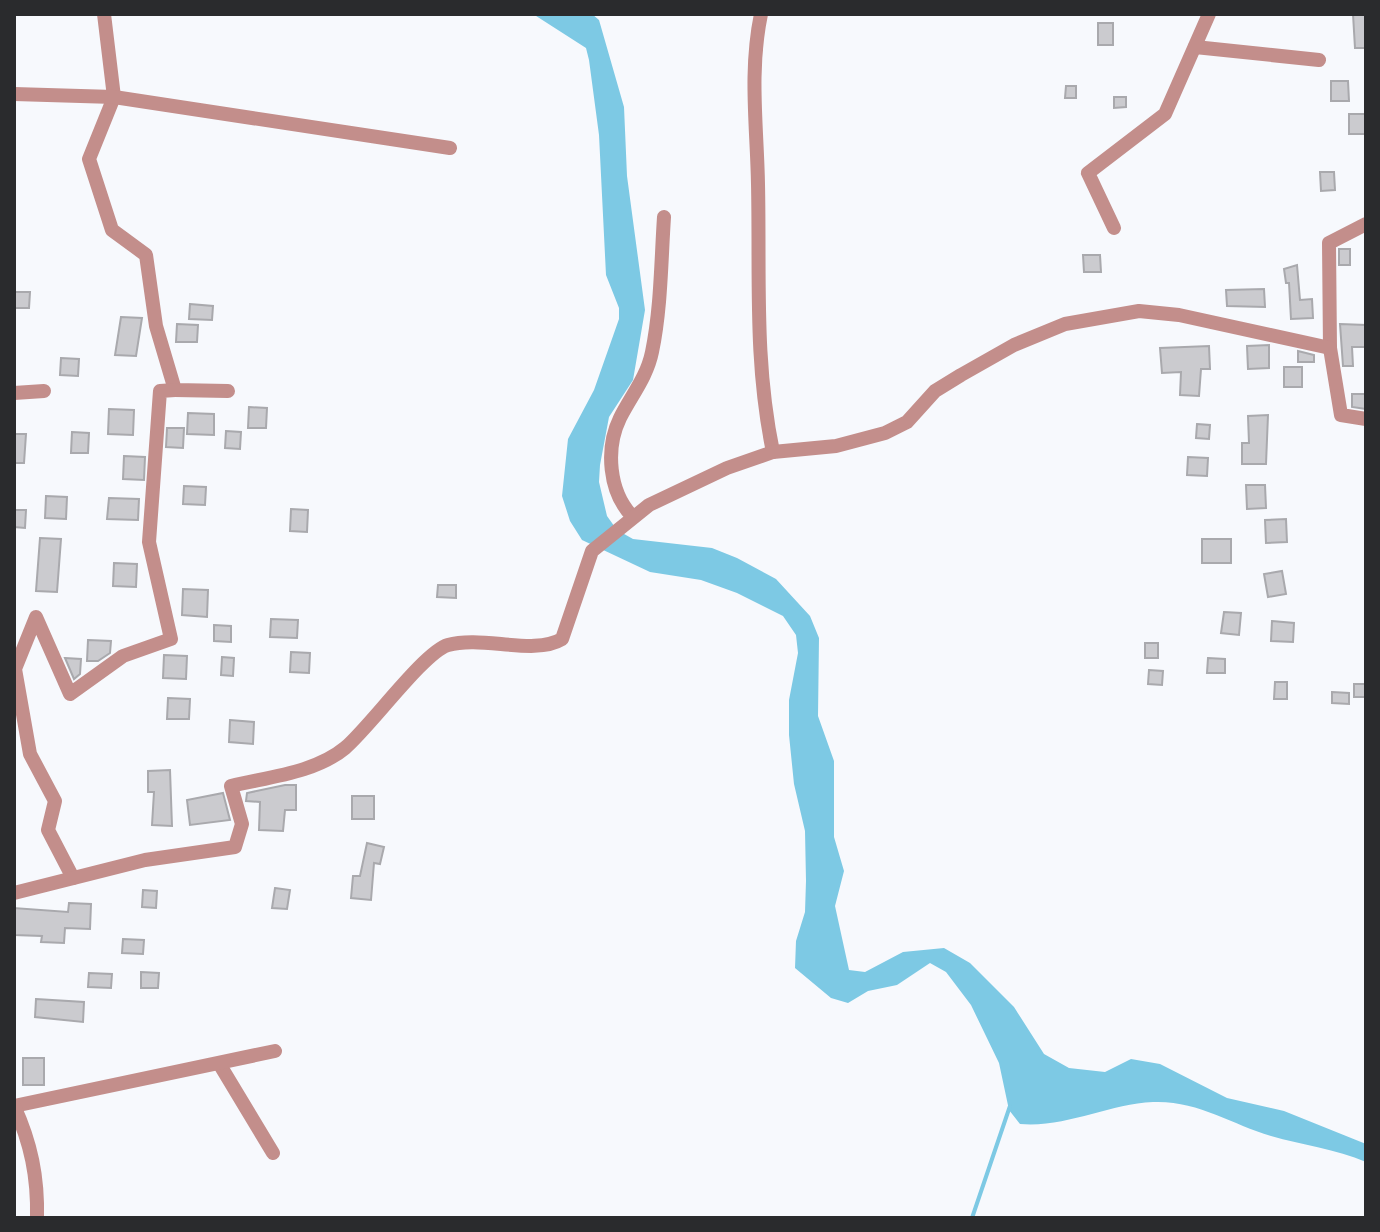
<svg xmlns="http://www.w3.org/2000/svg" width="1380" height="1232" font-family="'Source Sans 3',sans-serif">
  <rect width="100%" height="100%" fill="#f7f9fd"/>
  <path fill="#7dc9e4" d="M533,14H592L599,20L624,107L627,176L645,310L633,380L609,417L600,465L599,482L607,516L617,530L633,539L712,548L737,558L776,579L810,616L819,638L818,716L834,761V837L844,871L835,906L849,970L865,972L903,952L944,948L970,963L1014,1007L1044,1054L1069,1068L1105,1072L1131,1059L1160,1064L1227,1098L1284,1111L1366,1144V1162C1336,1149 1302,1145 1271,1136C1231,1124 1197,1100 1153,1102C1108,1104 1066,1128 1020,1124L1009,1110L999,1063L971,1005L946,972L930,963L897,985L868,991L848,1003L831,998L795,968L796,941L805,912L806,881L805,831L794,784L789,735V700L798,653L796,635L783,616L737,593L701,580L650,572L582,540L570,521L562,496L568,439L594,390L619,319V308L606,275L599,135L589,60L586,48Z"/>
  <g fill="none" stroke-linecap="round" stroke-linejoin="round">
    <path stroke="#7dc9e4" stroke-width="4" d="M972,1218L1010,1106"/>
  </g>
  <g fill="#cbcbcf" stroke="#a9a9ad" stroke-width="2">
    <path d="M1353,14H1366V48H1355Z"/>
    <rect x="1098" y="23" width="15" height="22"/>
    <path d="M1331,81H1348L1349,101H1331Z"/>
    <path d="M1066,86H1076V98H1065Z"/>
    <path d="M1114,97H1126V107L1114,108Z"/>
    <rect x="1349" y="114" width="17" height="20"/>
    <path d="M1320,172H1334L1335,190L1321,191Z"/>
    <rect x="1339" y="249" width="11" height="16"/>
    <path d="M1083,255H1100L1101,272H1084Z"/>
    <path d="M1297,265L1300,300L1312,299L1313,318L1291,319L1289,283H1286L1284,269Z"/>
    <path d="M1264,289L1265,307L1227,306L1226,290Z"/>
    <path d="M14,292H30L29,308H14Z"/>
    <path d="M190,304L213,306L212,320L189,319Z"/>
    <path d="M121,317L142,318L136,356L115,355Z"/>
    <path d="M177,324L198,325L197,342H176Z"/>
    <path d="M1340,324L1366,325V347H1352L1353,366H1343Z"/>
    <path d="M1269,345V368L1248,369L1247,346Z"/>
    <path d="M1209,346L1210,369H1201L1199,396L1180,395L1181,372L1162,373L1160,348Z"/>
    <path d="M1298,351L1314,355V362H1298Z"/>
    <path d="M61,358L79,359L78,376L60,375Z"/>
    <rect x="1284" y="367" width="18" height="20"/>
    <path d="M1352,394H1366V409L1352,407Z"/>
    <path d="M249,407L267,408L266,428H248Z"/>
    <path d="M109,409L134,410L133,435L108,434Z"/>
    <path d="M188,413L214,414V435L187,434Z"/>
    <path d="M1268,415L1266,464H1242V443H1249L1248,416Z"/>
    <path d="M1197,424L1210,425L1209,439L1196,438Z"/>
    <path d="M167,428H184L183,448L166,447Z"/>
    <path d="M226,431L241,432L240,449L225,448Z"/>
    <path d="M72,432L89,433L88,453H71Z"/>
    <path d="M14,434H26L24,463H14Z"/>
    <path d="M124,456L145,457L144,480L123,479Z"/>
    <path d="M1188,457L1208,458L1207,476L1187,475Z"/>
    <path d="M1246,485H1265L1266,508L1247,509Z"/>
    <path d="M184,486L206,487L205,505L183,504Z"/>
    <path d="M46,496L67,497L66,519L45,518Z"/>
    <path d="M109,498L139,499L138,520L107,519Z"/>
    <path d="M291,509L308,510L307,532L290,531Z"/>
    <path d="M14,510H26L25,528L14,527Z"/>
    <path d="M1286,519L1287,542L1266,543L1265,520Z"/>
    <path d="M40,538L61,539L57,592L36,591Z"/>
    <rect x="1202" y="539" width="29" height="24"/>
    <path d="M114,563L137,564L136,587L113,586Z"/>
    <path d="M1282,571L1286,594L1268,597L1264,574Z"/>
    <path d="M438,585H456V598L437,597Z"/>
    <path d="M183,589L208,590L207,617L182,615Z"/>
    <path d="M1224,612L1241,613L1239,635L1221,633Z"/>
    <path d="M271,619L298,620L297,638L270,637Z"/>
    <path d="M1272,621L1294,623L1293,642L1271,641Z"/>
    <path d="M214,625L231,626V642L214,641Z"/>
    <path d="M88,640L111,641L110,653L98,661H87Z"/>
    <rect x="1145" y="643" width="13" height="15"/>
    <path d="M291,652L310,653L309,673L290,672Z"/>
    <path d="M164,655L187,656L186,679L163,678Z"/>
    <path d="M222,657L234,658L233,676L221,675Z"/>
    <path d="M65,658L81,659L80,674L74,679Z"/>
    <path d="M1208,658L1225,659V673H1207Z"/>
    <path d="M1149,670L1163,671L1162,685L1148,684Z"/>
    <path d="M1275,682H1287V699H1274Z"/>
    <rect x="1354" y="684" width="12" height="13"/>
    <path d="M1332,692L1349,693V704L1332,703Z"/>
    <path d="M168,698L190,699L189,719H167Z"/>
    <path d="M230,720L254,722L253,744L229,742Z"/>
    <path d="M170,770L172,826L152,825L154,792H148V771Z"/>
    <path d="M285,785H296V810H285L283,831L259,830L260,802L246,801L247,793Z"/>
    <path d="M223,793L230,820L190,825L187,800Z"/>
    <rect x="352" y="796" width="22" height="23"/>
    <path d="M367,843L384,847L380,864L374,863L371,900L351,898L353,876H360Z"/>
    <path d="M275,888L290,890L287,909L272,908Z"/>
    <path d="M143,890L157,891L156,908L142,907Z"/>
    <path d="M69,903L91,904L90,929L65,928L64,943L41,942L42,936L14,935V908L68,912Z"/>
    <path d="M123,939L144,940L143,954L122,953Z"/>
    <path d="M141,972L159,973L158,988H141Z"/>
    <path d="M89,973L112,974L111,988L88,987Z"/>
    <path d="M36,999L84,1002L83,1022L35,1017Z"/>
    <rect x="23" y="1058" width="21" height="27"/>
  </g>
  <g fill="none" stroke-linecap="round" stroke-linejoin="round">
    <g stroke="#c38e8b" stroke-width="14">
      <path d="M104,14L114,97L89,159L112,230L146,255L156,326L175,390L228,391"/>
      <path d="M761,14C749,72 757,127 758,184C760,277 754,360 773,452"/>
      <path d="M1195,47L1319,60"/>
      <path d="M14,94L114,97L450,148"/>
      <path d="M1366,224L1329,243L1330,348L1341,415L1366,419"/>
      <path d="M1114,228L1088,173L1165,114L1209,14"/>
      <path d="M14,393L44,391"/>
      <path d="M632,516C609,492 605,449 620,418C631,396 647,377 652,352C661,309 661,262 664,217"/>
      <path d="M73,878L48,830L55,801L30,754L15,669L36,617L70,694L123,656L171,639L149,542L160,391L175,390"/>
      <path d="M14,893L145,860L235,847L242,824L231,786C268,777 315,773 345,748C370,727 424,652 448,645C482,635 534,656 562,639L592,551L649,505L727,468L773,452L836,446L885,433L907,422L935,391L961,375L1014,345L1065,324L1139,311L1179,315L1330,348"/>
      <path d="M220,1065L273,1153"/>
      <path d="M14,1106L275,1051"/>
      <path d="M14,1106C31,1143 38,1177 37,1218"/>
    </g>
  </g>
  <rect width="1380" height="1232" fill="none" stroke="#2a2b2d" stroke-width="32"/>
</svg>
